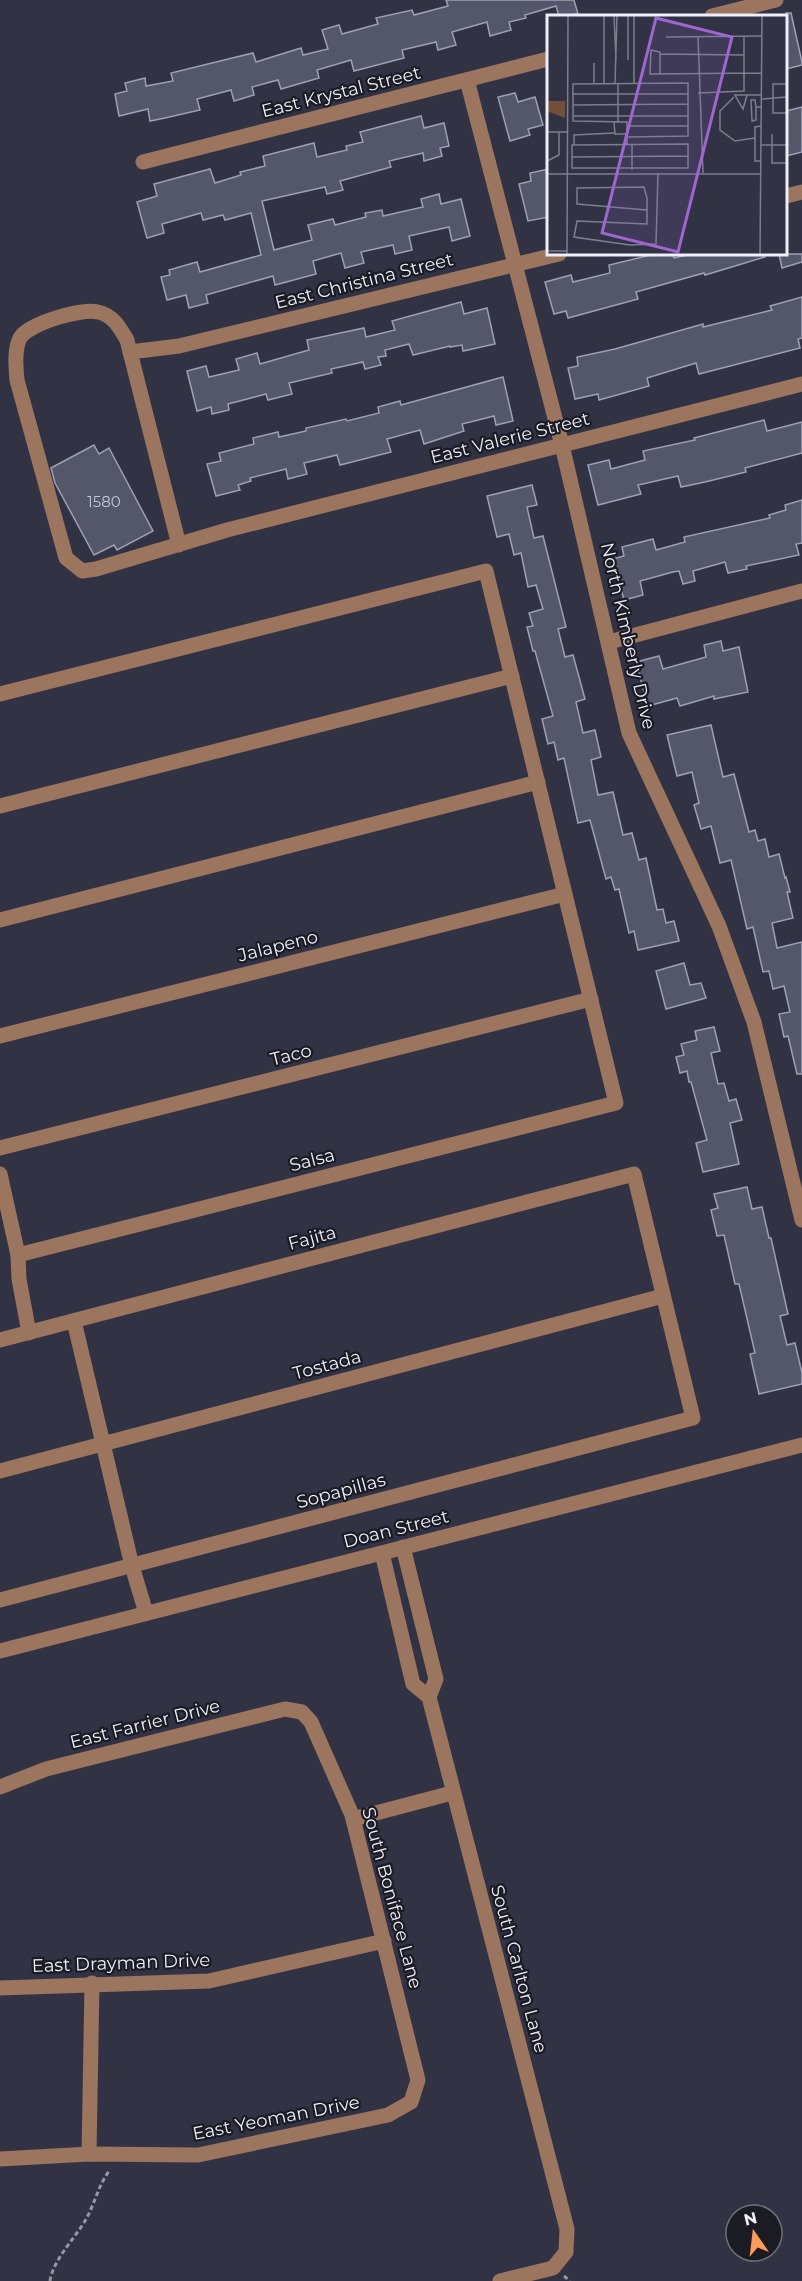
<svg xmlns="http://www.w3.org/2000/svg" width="802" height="2281" font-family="Montserrat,sans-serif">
  <rect width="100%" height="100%" fill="#313345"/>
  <g fill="#54566a" stroke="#9d9fb6" stroke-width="1.5">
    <path d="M446,0H574L578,14L559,16L556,6L525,15L526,18L509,22L511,30L490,36L487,22L452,32L456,45L438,50L436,42L402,50L404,58L354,71L351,60L317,70L319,78L281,89L278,80L252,87L254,95L234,101L231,90L197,99L200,110L165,118L150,121L148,109L119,116L115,94L127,91L125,83L145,78L146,86L173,81L171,73L253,53L256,62L301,48L303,55L328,49L322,30L339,25L342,34L378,24L376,18L412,10L414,15L448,6Z"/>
    <path d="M786,13H791L802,62V65L786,69Z"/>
    <path d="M515,93L518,102L535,97L543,125L528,129L530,135L510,141L498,97Z"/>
    <path d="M802,107V152L786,156V111Z"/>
    <path d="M421,116L424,128L444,123L449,146L440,148L442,156L424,161L423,153L389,161L391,167L340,181L343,190L327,194L325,187L262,201L274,250L312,240L308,225L333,219L335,225L366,217L365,213L382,210L383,216L423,207L421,199L439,194L441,204L461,199L470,236L452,241L449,227L409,236L412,250L395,254L393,245L361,252L364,263L345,268L341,253L313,261L316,274L275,285L273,276L206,295L208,303L189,308L186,295L167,300L161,277L170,275L169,270L197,262L200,272L261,255L251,213L225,220L223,215L203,220L201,213L162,224L164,233L147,238L137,202L157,196L154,184L210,169L215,183L241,175L240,172L265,166L263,156L314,143L317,157L347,150L346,146L363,142L360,132Z"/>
    <path d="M549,169V217L528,221L519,184L531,181L530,173Z"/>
    <path d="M655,254H672L674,258L692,254H765V257L705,275L704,273L636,292L638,299L568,318L566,311L554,314L545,282L571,275L573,282L610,273L609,265Z"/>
    <path d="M779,254H802V262L782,268Z"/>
    <path d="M802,297V338L798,339L800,348L699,374L696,363L647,378L649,386L599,400L598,394L575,399L568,368L578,366L577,357L615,349L703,324V327L772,310L770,306Z"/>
    <path d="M461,302L464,314L487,308L495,344L463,351L462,345L450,347V346L413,355L409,344L385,350L386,356L378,357L381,365L365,369L363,362L331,369L332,373L289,383L292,394L268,400L266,394L228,404L229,410L212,414L211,407L197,411L187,371L206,366L209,377L239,370L236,359L257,353L260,364L309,350L307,340L364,328L366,337L395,330L392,321Z"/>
    <path d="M503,377L513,421L496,425L494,416L462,424L464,431L424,444L420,430L387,439L391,452L340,465L337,455L304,463L307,474L288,479L286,469L250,478L251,481L238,485L240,490L216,496L207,464L221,461L219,453L254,444L253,438L278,432L279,437L306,431V428L346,419L347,421L379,413L378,407L400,401L401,405Z"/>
    <path d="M764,420L767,431L802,422V453L745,468L746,472L705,482L681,487L678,476L638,485L641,494L598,505L588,465L609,460L611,469L645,460L643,451L695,440L694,438Z"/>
    <path d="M94,445L99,454L109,448L153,531L117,550L114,545L94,555L55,483L51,468Z"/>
    <path d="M532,485L537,505L527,507L534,538L543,536L566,627L558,629L565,657L573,655L585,699L576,702L583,733L595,730L601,757L591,760L598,795L613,792L623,835L632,833L639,860L646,858L657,910L663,909L666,923L674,921L679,941L638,950L634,931L629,933L619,889L615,890L611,877L606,879L590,820L578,823L564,758L558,760L554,742L548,744L542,719L553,716L535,651H533L527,627L533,626L529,613L543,609L536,585L528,587L521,553L514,555L509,534L497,537L487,496Z"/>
    <path d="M802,500V543L796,544L799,555L746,566L747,569L728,573L725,562L693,571L695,581L683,584L679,571L673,572L640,581L643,595L624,600L613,559L624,556L622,547L653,539L656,550L685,542L684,537L770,518L769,515L786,510L785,505Z"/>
    <path d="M721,641L723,651L739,647L748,692L714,699V696L680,706L677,698L648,706L636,662L659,656L663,669L706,657L704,645Z"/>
    <path d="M711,725L723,777L734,774L749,832L755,830L758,841L765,839L769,857L779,854L785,878L786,877L790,892H787L793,918L772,923L777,948L802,942V1074H797L788,1036L784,1037L779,1014L790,1012L784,986L773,989L769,971L763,972L753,927L747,929L731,860L720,863L711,826L701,829L694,805L699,803L692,772L677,776L667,735Z"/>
    <path d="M684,963L690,985L701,983L706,998L666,1009L656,971Z"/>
    <path d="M714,1027L720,1051L711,1053L718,1084L724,1083L729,1101L736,1099L742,1120L730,1123L739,1164L703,1172L696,1143L707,1140L691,1082H689L687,1071L680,1073L676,1057L684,1055L681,1044L697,1040L695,1031Z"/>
    <path d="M747,1187L752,1209L762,1207L769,1238H771L788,1314L780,1316L787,1345L795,1343L802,1373V1384L759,1394L750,1354L755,1353L739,1284H735L724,1235L717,1236L711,1210L718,1208L714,1194Z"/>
  </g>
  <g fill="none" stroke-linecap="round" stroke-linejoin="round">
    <g stroke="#9597a5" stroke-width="3" stroke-dasharray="4.5 3" stroke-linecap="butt">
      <path d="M564,2276L570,2281"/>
      <path d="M50,2281C53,2260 75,2238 85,2221C95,2204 98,2185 110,2170"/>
    </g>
    <g stroke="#9b755e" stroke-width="15">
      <path d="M712,16L776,0"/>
      <path d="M467,80L562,445L629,733L719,926L754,1022L802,1220"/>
      <path d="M143,162L548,59"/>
      <path d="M786,196L802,192"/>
      <path d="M130,352L179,346L559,254"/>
      <path d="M179,545L127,340C120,328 113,315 98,312C82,308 29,323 20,338C14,350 16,367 17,380L66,558L82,571L96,569L227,530L802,384"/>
      <path d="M609,642L802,591"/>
      <path d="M0,694L486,571L616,1103L18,1255"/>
      <path d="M0,806L512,676"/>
      <path d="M0,920L538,782"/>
      <path d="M0,1036L565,894"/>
      <path d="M0,1148L591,999"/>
      <path d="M0,1174L18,1255L19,1279L29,1333"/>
      <path d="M74,1321L132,1566L146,1613"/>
      <path d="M0,1340L634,1174L693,1418L0,1600"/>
      <path d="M0,1471L663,1296"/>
      <path d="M403,1547L436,1679L429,1697"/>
      <path d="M382,1553L413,1684L429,1697L567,2229L566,2252L553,2268L500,2281"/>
      <path d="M0,1651L802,1445"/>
      <path d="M0,1787L46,1769L285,1709L302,1712L311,1722L352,1815L418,2080L411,2102L388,2115L198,2155L89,2154L0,2159"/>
      <path d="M353,1819L452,1793"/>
      <path d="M0,1988L209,1981L384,1941"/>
      <path d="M89,2154L92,1983"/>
    </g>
  </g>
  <g text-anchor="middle" stroke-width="4.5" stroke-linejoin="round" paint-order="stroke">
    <g font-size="15" fill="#c7c8d6">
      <text x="104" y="507">1580</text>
    </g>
    <g font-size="18" fill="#edeefa" stroke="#1b1b24">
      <text transform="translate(341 92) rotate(-14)" y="6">East Krystal Street</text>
      <text transform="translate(364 281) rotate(-14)" y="6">East Christina Street</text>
      <text transform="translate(510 438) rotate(-14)" y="6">East Valerie Street</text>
      <text transform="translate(628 636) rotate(77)" y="6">North Kimberly Drive</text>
      <text transform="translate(278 946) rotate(-14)" y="6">Jalapeno</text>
      <text transform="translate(291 1055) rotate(-14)" y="6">Taco</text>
      <text transform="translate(312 1160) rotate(-14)" y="6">Salsa</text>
      <text transform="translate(312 1238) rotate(-15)" y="6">Fajita</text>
      <text transform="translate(327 1365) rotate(-15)" y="6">Tostada</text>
      <text transform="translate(341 1491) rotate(-15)" y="6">Sopapillas</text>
      <text transform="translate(396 1529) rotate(-14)" y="6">Doan Street</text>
      <text transform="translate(145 1724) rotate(-14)" y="6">East Farrier Drive</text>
      <text transform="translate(392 1898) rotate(75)" y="6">South Boniface Lane</text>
      <text transform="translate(121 1963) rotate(-2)" y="6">East Drayman Drive</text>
      <text transform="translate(519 1969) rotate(75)" y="6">South Carlton Lane</text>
      <text transform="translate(276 2118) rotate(-11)" y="6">East Yeoman Drive</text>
    </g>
  </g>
  <g transform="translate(547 15)">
    <rect width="240" height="240" fill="#313345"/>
    <path d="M0,86H18V103L0,96Z" fill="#734f39"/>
    <path fill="none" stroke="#7c7e8d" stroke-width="1.5" d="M57,0V69M67,0L69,45M151,21L156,158M119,22L214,21M113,39L197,40M81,45V0M113,59V37L104,35L103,59L214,58M87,68V0M47,69V48M68,69L70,0M71,69V107M240,69H226V98H240M151,78L197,76V21M25,79H141M200,80L196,94L188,80H214M187,82L173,96V115L188,126L208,123M214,84L240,82M26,90L141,89M209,92V105L205,106L204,85H208L209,92H214M26,101H141M67,107L68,119H81M81,111H141M0,117H21M225,119V148H240M80,129V107L26,106V69L141,68V121L81,122M141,129V153H25V130ZM27,130V120L67,118M214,130H240M25,142L141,141M0,146L12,140V117M214,146H208V112L214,111M85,155V129M0,159H214M0,177V228M100,195L30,189V173L97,172L100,183V209L30,206L27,222L83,230L109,229L111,158M0,236H20M20,240L21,0M213,240L215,0"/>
    <path fill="#9d66d1" fill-opacity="0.15" stroke="#9d66d1" stroke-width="3" d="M109,3L185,22L131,237L55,218Z"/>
    <rect width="240" height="240" fill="none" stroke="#edeefa" stroke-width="3"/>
  </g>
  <g transform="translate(754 2233) rotate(346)"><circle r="28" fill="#1b1b24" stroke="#6f6f7a" stroke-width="1.5"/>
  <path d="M0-4.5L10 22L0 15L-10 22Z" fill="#ff9b59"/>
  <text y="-9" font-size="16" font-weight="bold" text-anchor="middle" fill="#edeefa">N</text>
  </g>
</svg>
